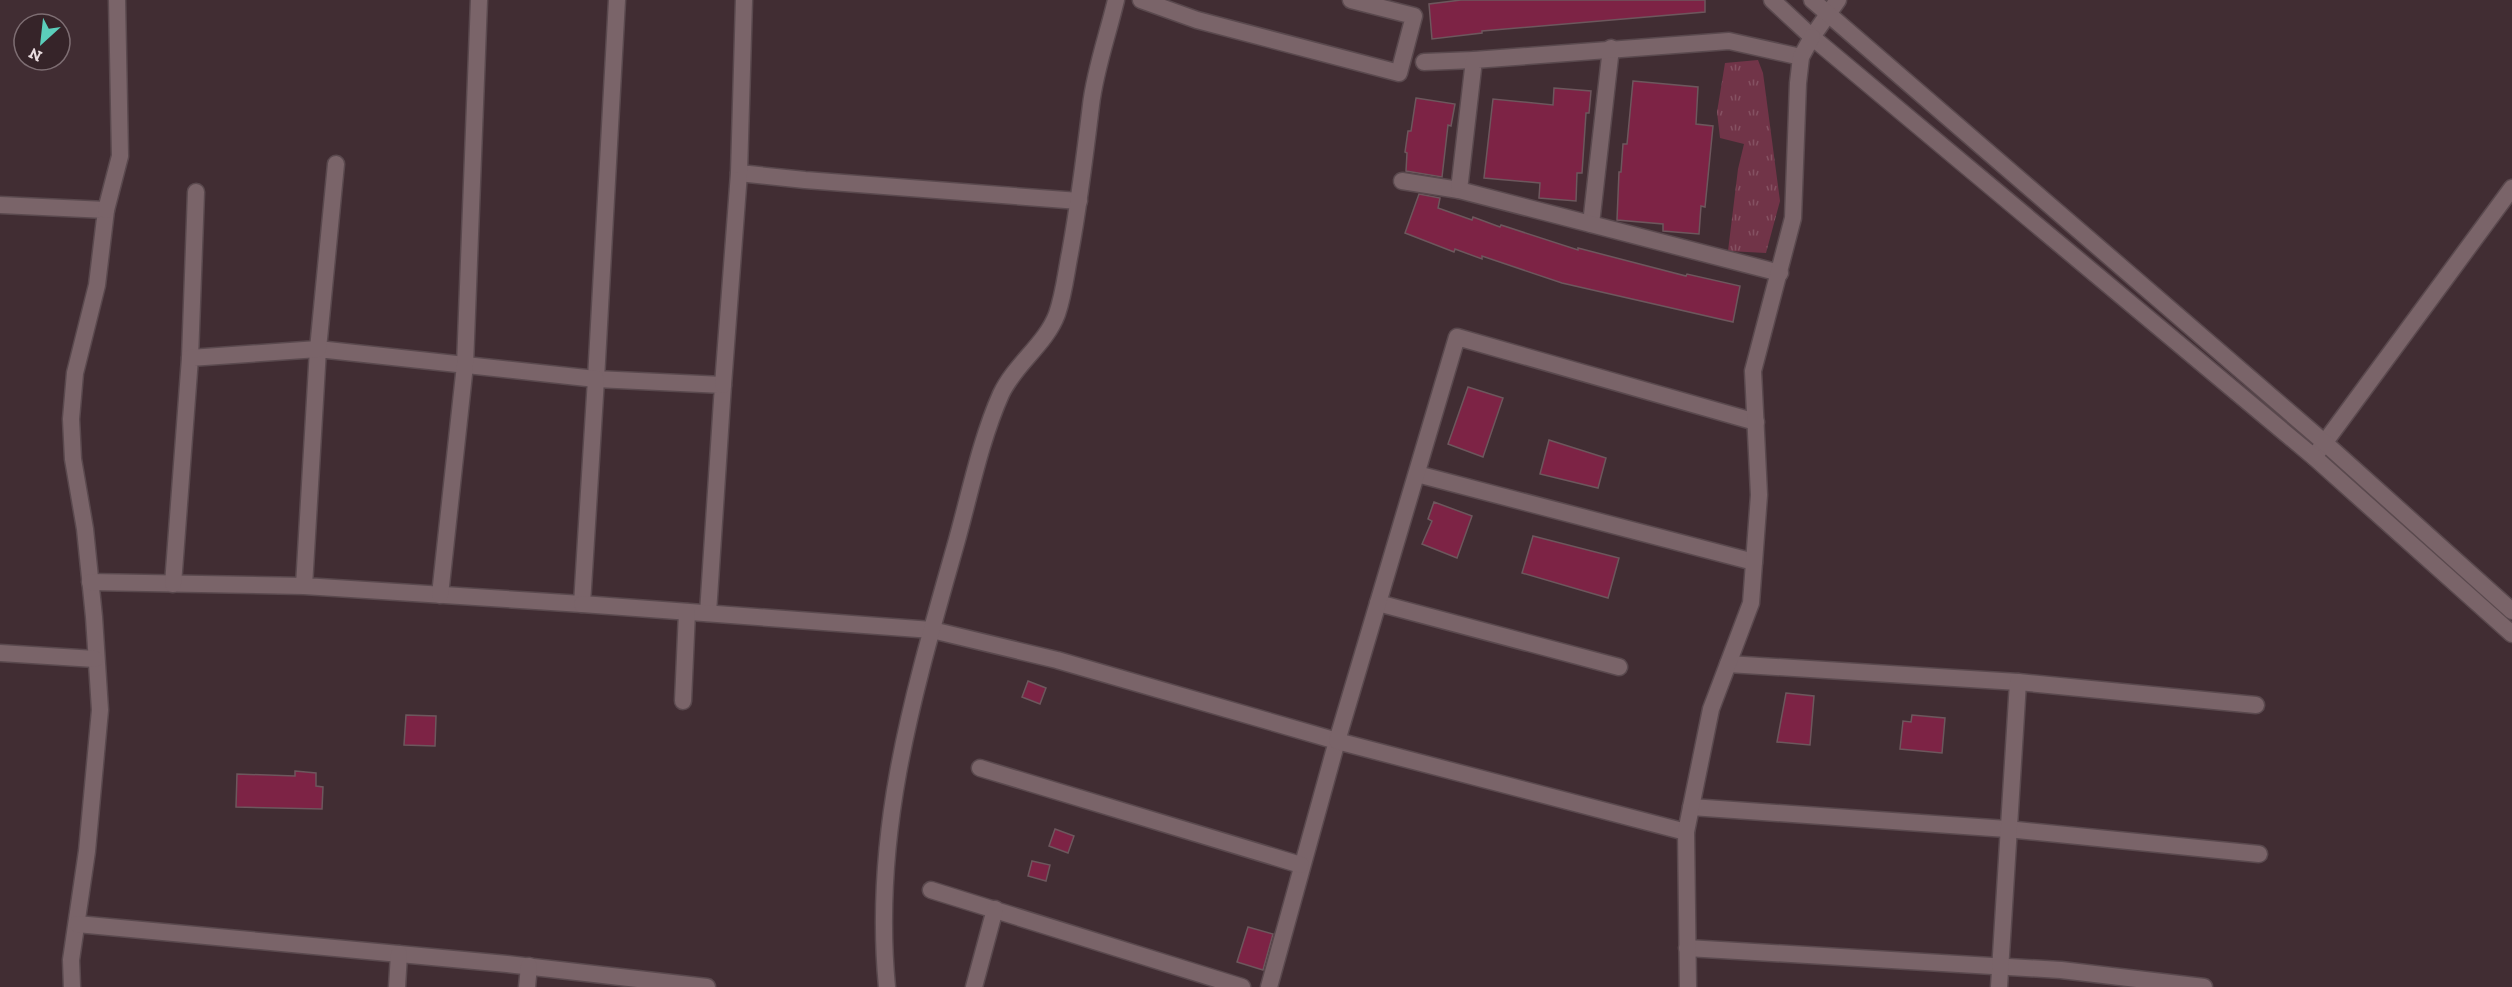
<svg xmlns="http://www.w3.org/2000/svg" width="2512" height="987" font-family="'Zilla Slab',serif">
  <defs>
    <pattern id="grass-tufts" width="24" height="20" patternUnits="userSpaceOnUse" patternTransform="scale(1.5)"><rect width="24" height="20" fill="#713448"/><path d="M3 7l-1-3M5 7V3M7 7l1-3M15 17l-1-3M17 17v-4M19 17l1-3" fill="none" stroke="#855162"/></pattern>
  </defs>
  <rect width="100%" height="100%" fill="#412d33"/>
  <path fill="url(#grass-tufts)" d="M1758,60L1763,73L1780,201L1766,253L1728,251L1738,169L1744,144L1720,138L1717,112L1725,63Z"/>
  <g fill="#7d2345" stroke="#6d575d" stroke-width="1.5">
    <path d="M1461,0H1705V12L1482,31V33L1432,39L1429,4Z"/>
    <path d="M1633,81L1698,87L1696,124L1713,126L1705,207L1701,206L1699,234L1663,231V224L1617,220L1619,172H1621L1623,144H1627Z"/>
    <path d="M1554,88L1591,91L1589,113H1586L1582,173H1577L1576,201L1539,198L1540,183L1484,178L1493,99L1553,105Z"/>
    <path d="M1416,98L1455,104L1451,126L1448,125L1442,177L1406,171L1407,153L1405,152L1408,131H1411Z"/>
    <path d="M1419,194L1440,198L1438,208L1472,220L1473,217L1500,227L1501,225L1578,250V248L1686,276L1687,274L1740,286L1733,322L1562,283L1482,256V259L1455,249L1454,252L1405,233Z"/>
    <path d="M1468,387L1503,398L1483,457L1448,444Z"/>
    <path d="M1549,440L1606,458L1598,488L1540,474Z"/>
    <path d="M1434,502L1472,516L1457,558L1422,544L1432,521L1428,519Z"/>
    <path d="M1533,536L1619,558L1608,598L1522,573Z"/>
    <path d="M1028,681L1046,688L1040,704L1022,697Z"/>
    <path d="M1786,693L1814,696L1810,745L1777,742Z"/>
    <path d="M406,715L436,716L435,746L404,745Z"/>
    <path d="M1912,715L1945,718L1942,753L1900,749L1903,721L1911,722Z"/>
    <path d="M295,771L316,773V786L323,787L322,809L236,807L237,774L295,776Z"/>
    <path d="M1055,829L1074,836L1068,853L1049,846Z"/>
    <path d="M1032,861L1050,865L1046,881L1028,876Z"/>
    <path d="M1248,927L1273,934L1263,970L1237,962Z"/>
  </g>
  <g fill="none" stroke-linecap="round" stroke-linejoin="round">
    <defs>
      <g id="minor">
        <path d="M617,0L596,379L723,385L708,613"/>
        <path d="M1141,0L1197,20L1399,73L1414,16L1351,0"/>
        <path d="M1812,37L1838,0"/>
        <path d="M1424,62L1474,60"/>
        <path d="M739,173L805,180L1079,201"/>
        <path d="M1402,181L1459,190"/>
        <path d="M0,205L106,210L97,285L75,373L71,419L73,459L85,529L94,617L100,710L87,851L71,960L72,987"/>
        <path d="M106,210L120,156L117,0"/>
        <path d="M1591,224L1611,48"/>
        <path d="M1780,273L1459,190L1474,60L1729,41L1801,57"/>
        <path d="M190,358L196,192"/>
        <path d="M723,385L739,173L744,0"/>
        <path d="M2314,457L2512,188"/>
        <path d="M1417,474L1754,562"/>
        <path d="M90,582L304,586L318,349L596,379L582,604L304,586"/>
        <path d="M173,584L190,358L318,349L336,164"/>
        <path d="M440,595L465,365L479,0"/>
        <path d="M1378,603L1619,667"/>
        <path d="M582,604L932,630L1057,660L1337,741L1269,987"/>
        <path d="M0,653L95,659"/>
        <path d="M1728,664L2018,682"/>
        <path d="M683,701L687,612"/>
        <path d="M980,768L1301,865"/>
        <path d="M1691,807L2007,829L2259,854"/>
        <path d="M1686,832L1337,741L1457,337L1756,422"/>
        <path d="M931,890L1242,987"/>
        <path d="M77,924L507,964L707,987"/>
        <path d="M1687,948L2061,970L2204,987"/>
        <path d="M397,987L399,954"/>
        <path d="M527,987L529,966"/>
        <path d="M887,987C872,832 913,695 955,547C969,498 980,441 1001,394C1015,364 1046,344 1057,314C1064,294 1066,273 1070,253C1079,204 1085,155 1091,105C1095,70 1108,34 1116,0"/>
        <path d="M974,987L995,909"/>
        <path d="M1999,987L2018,682L2256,705"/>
      </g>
      <g id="tertiary">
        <path d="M1772,0L1812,37L2314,457L2512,634"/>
        <path d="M1812,0L2325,443L2512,611"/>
        <path d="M1688,987L1686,832L1711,709L1751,603L1759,495L1753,371L1793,218L1798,83L1801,57L1812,37"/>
      </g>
    </defs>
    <use href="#minor" stroke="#5a494e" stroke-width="19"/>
    <use href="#tertiary" stroke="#5a494e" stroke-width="19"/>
    <use href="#minor" stroke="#7a6469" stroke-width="16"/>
    <use href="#tertiary" stroke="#7a6469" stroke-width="16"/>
  </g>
  <g transform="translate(42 42) rotate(207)"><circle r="28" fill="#362429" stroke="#7e6e73" stroke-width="1.5"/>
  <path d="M0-4.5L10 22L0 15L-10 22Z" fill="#5bcebb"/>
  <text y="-9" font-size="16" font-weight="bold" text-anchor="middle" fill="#ebdee1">N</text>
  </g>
</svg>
